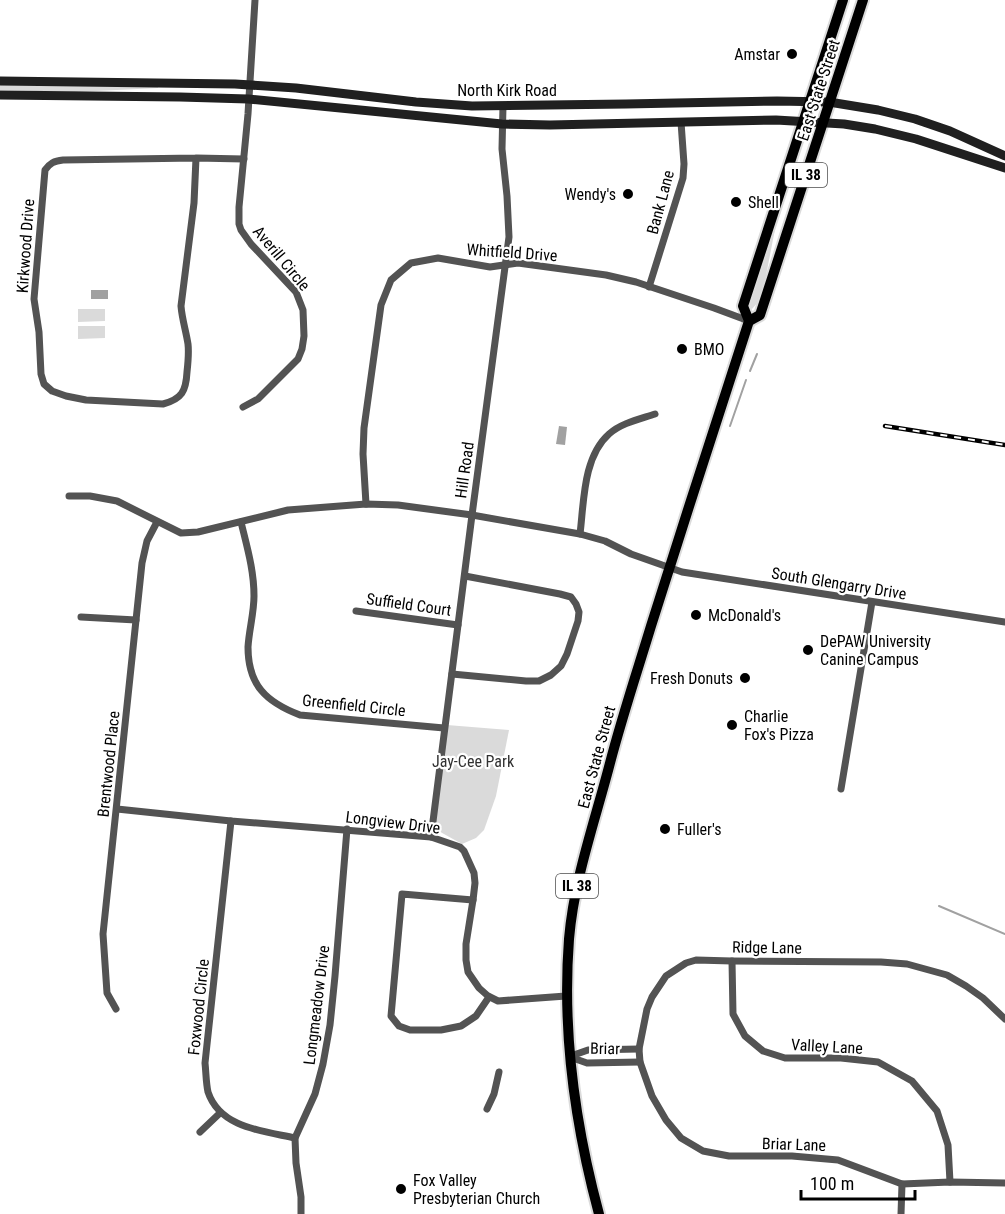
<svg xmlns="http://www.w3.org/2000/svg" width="1005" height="1214" font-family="'Roboto Condensed',sans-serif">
  <rect width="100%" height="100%" fill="#fff"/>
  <g fill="#dadada">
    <path d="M0,85L158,86V88L75,92L0,90Z"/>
    <path d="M775,224H776L764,286L759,301L752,309L748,307Z"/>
    <path d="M78,309H105V321L78,322Z"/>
    <path d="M78,326H105V338L78,339Z"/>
    <path d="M447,725L509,730L496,796L484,830L476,838L462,844L435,829Z"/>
  </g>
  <g fill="#a1a1a1">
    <rect x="91" y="290" width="17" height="9"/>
    <path d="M559,426L567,427L565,445L556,444Z"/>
  </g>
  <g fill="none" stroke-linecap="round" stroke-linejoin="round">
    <g stroke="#a1a1a1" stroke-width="2">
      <path d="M750,371L757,354"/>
      <path d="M730,426L746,380"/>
      <path d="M939,906L1005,934"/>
    </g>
    <defs>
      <g id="primary">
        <path d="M749,321L760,315L863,0"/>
        <path d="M599,1214C575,1125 562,1031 569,939C574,879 595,821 610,763C622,717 637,672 651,626C683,524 716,423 749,321L743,306L843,0"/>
      </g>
    </defs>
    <use href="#primary" stroke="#dbdbdb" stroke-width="14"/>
    <g stroke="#535353" stroke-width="7">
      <path d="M196,158L63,160C54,161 50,163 45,170L34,299L39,332L41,374L44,384L52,391L66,396L86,400L163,404C182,399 186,391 187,372C188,363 189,353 188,344C186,331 182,319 181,306L194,203L196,158L244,159"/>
      <path d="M649,287L683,178L684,164L681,122"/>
      <path d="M243,407L258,399L298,359L302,349L304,336L303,310L296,292L251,244L241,230L239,224V207L248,114L255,0"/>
      <path d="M69,496H90L117,501L181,533L198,532L288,510L366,504L398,505L472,515L580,534L605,541L631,554L682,572L1005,622"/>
      <path d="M366,504L363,454L364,428L381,305L391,280L411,263L438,258L490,267L518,263L606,275L636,282L714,308L749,321"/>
      <path d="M241,522C247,547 254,570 254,596C254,613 249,630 248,647C248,685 266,702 300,715L444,728"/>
      <path d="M580,534C584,502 583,457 609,434C621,423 640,419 655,414"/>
      <path d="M356,611L458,625"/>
      <path d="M81,617L136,620"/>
      <path d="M452,674L526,681H539L551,675L561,666L567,654L578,621L579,612L576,604L571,597L560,594L465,576"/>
      <path d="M841,789L872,602"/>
      <path d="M117,809L231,821L431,837L460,847L464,851L474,873L475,883L473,900L466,944V960L468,972L479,988L488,996L498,1001L566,996"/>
      <path d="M231,821L205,1063C206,1072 206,1083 208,1092C220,1128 263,1131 295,1138"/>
      <path d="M431,837L472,515L509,237L507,196L502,149L503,106"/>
      <path d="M473,900L402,894L391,1016L399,1026L410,1030H441L461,1026L476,1016L489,997"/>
      <path d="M732,961L733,1014L745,1036L763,1051L785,1058H841L878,1062L912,1081L937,1111L948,1145L950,1182"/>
      <path d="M116,1009L107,993L103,934L142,563L147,541L157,522"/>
      <path d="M1005,1019L983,998L966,986L947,975L907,964L881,962L732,961L696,960L686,963L666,976L652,997L647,1009L639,1049L640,1062L652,1096L666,1120L681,1138L703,1151L729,1156H792L838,1160L902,1184L950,1182L1005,1183"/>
      <path d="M571,1056L588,1050L639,1049"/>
      <path d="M570,1057L587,1063L640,1062"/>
      <path d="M487,1109L494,1094L499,1072"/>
      <path d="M200,1132L220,1113"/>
      <path d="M301,1214V1197L296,1163L295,1138L315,1094L323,1064L330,1025L335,976L347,829"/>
      <path d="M901,1214L902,1184"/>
    </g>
    <g stroke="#202020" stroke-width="9">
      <path d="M0,81L235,84L296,88L416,102L472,106L626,104L777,101L829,102L878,110L915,119L950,131L1005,156"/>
      <path d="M0,95L180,97L248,99L502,124L550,125L776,120L844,124L875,129L916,139L1005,168"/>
    </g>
    <use href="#primary" stroke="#000" stroke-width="10"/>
    <defs>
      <path id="rail" d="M885,426L1005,445"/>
    </defs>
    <use href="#rail" stroke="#000" stroke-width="4.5"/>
    <use href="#rail" stroke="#fff" stroke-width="2" stroke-dasharray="7" stroke-linecap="butt"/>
  </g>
  <g fill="#000" stroke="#fff" stroke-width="2">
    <circle cx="792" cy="54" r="6"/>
    <circle cx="628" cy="194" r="6"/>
    <circle cx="736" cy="202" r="6"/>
    <circle cx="682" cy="349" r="6"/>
    <circle cx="696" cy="615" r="6"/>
    <circle cx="808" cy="650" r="6"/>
    <circle cx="745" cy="678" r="6"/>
    <circle cx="732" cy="725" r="6"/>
    <circle cx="665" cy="829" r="6"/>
    <circle cx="401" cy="1189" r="6"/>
  </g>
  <g text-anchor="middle" stroke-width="4.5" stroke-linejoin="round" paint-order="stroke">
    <g fill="#fff" stroke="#4c4c4c" stroke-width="1.5">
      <rect x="785" y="163" width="42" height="24" rx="4.5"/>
      <rect x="556" y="874" width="42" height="24" rx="4.5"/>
    </g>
    <g font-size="15" font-weight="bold" fill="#000">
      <text x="806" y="180">IL 38</text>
      <text x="577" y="891">IL 38</text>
    </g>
    <g font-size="16" fill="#000" stroke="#fff" text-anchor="start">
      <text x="780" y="60" text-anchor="end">Amstar</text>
      <text x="616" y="200" text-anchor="end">Wendy's</text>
      <text x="748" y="208">Shell</text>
      <text x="694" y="355">BMO</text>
      <text x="708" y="621">McDonald's</text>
      <text x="820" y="647">DePAW University<tspan x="820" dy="18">Canine Campus</tspan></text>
      <text x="733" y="684" text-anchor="end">Fresh Donuts</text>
      <text x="744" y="722">Charlie<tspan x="744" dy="18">Fox's Pizza</tspan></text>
      <text x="677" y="835">Fuller's</text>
      <text x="413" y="1186">Fox Valley<tspan x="413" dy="18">Presbyterian Church</tspan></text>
    </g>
    <g font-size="16" fill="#000" stroke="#fff">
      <text x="507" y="96">North Kirk Road</text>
      <text transform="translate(818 90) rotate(-72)" y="6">East State Street</text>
      <text transform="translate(660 202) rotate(-75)" y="6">Bank Lane</text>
      <text transform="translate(25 246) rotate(-86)" y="6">Kirkwood Drive</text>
      <text transform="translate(512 252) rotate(4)" y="6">Whitfield Drive</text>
      <text transform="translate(282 258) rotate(50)" y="6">Averill Circle</text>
      <text transform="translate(464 470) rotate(-82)" y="6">Hill Road</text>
      <text transform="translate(839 583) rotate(9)" y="6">South Glengarry Drive</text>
      <text transform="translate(409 604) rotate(8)" y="6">Suffield Court</text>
      <text transform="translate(354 705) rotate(6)" y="6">Greenfield Circle</text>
      <text transform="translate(596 757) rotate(-75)" y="6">East State Street</text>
      <text transform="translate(108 764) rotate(-84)" y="6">Brentwood Place</text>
      <text transform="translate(393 822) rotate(7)" y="6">Longview Drive</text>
      <text transform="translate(767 947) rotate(1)" y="6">Ridge Lane</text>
      <text transform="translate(316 1005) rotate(-83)" y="6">Longmeadow Drive</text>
      <text transform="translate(198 1007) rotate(-84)" y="6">Foxwood Circle</text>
      <text transform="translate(827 1046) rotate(3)" y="6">Valley Lane</text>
      <text transform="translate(605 1048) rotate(1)" y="6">Briar</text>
      <text transform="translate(794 1144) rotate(2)" y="6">Briar Lane</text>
    </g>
    <g font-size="16" fill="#313131" stroke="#fff">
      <text x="473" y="767">Jay-Cee Park</text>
    </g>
  </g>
  <path d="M801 1190v9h114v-9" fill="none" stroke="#000000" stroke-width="3"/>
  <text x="810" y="1190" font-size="18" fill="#000000" stroke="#ffffff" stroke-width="4.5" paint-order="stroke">100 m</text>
</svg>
